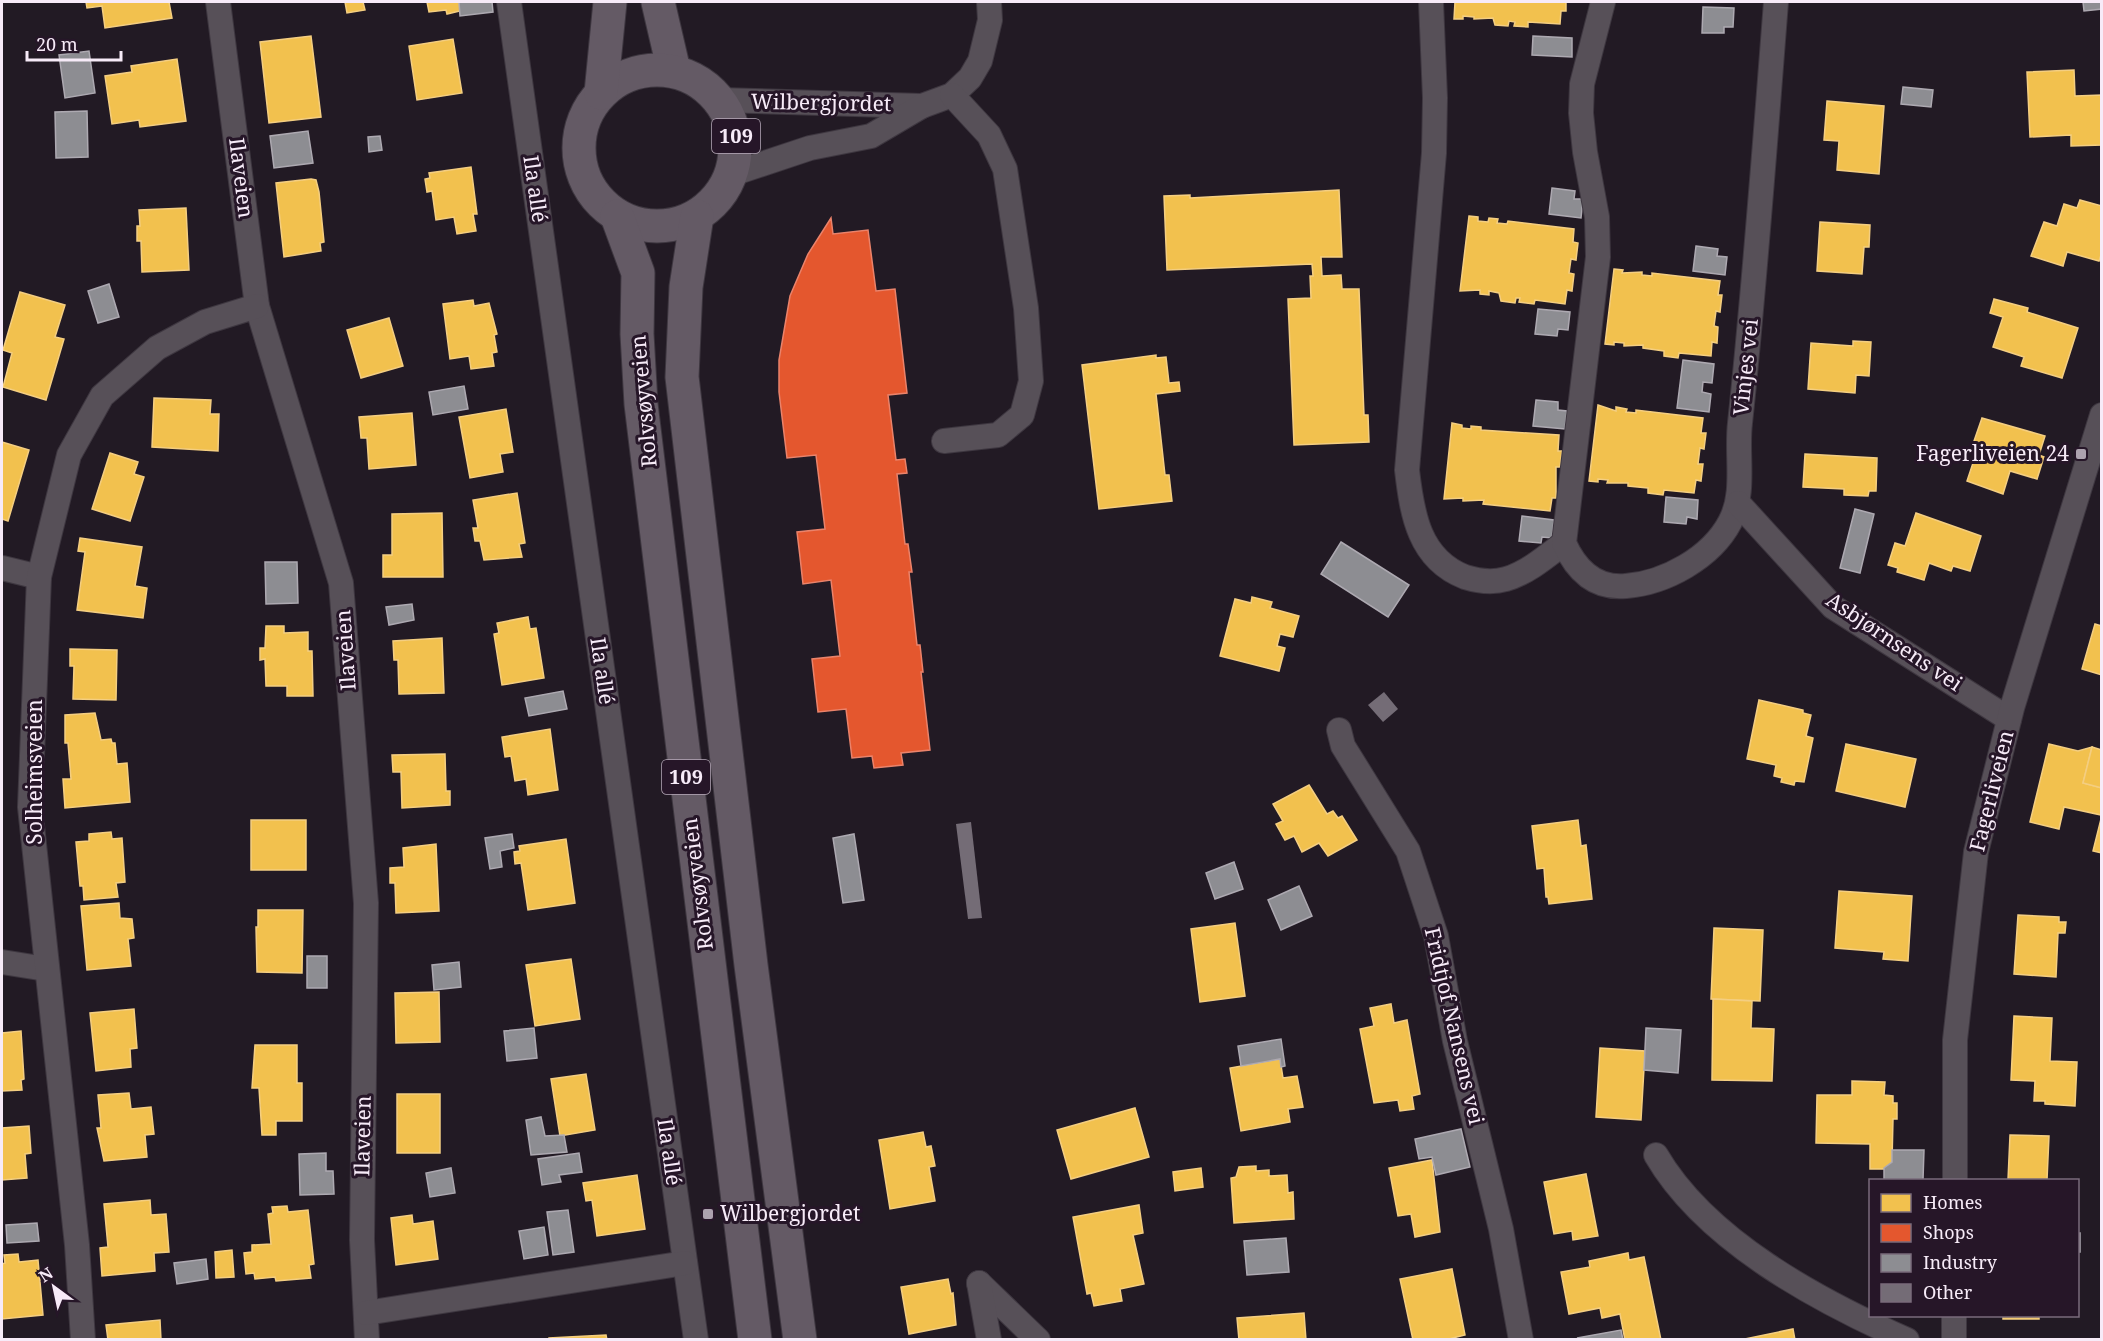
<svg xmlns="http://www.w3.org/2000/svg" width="2103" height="1341" font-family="'Noto Serif',serif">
  <rect width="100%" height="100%" fill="#221a24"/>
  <g fill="#f2c14e" stroke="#f4ce81" stroke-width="1.5">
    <path d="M86,2H169L172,18L105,28L102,6L87,8Z"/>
    <path d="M345,2H363L365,10L347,13Z"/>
    <path d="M427,2H459L460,11L447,14L446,10L429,12Z"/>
    <path d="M1455,2H1566V11H1561L1560,24L1528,22V27L1514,26L1515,22L1509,21L1508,26L1495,25L1493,18L1474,19V17L1463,16V19H1454Z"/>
    <path d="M311,36L321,117L269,123L260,42Z"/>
    <path d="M453,39L462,93L417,100L409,46Z"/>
    <path d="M177,59L186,121L140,127L139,120L112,124L105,76L132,72L131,66Z"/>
    <path d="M2074,70L2075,96L2102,95V145L2071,146V135L2030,137L2027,72Z"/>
    <path d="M1827,101L1884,106L1879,174L1837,170L1839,141L1824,140Z"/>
    <path d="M471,167L477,214H473L476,231L457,234L454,217L436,220L432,191L427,192L425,179L430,178L429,173Z"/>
    <path d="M311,179L316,180L319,192L324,242L320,243L321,251L284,257L276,183Z"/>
    <path d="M1339,190L1342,257H1321L1322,276L1341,275L1342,289H1359L1364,415H1368L1369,442L1294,445L1288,299L1311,298L1310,276H1313L1312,264L1167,270L1164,196L1190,195V198Z"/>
    <path d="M2080,200L2102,206V252L2099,261L2067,252L2063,266L2031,256L2044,222L2057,226L2064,204L2077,208Z"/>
    <path d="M186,208L189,270L142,272L141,241H137V226H140L139,210Z"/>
    <path d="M1469,216L1478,217V221L1488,222L1489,218L1498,219L1497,223L1507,224L1508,221L1574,229L1573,242L1578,243L1576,260L1571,259L1569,273L1574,274L1572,291L1567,290L1565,304L1535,300L1534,304L1519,302L1520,298H1516L1515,303L1501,301L1499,293L1489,291V295L1480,294V290L1460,291Z"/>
    <path d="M1820,222L1870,225L1869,247H1864L1862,274L1817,271Z"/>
    <path d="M1614,269L1623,270L1622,273L1642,272V275L1652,276V273L1720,281L1718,295H1722L1720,312L1716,311L1714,326L1718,327L1717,343L1712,342L1711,356L1679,353L1678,358L1664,356V351L1643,348V345L1624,346V343L1614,342V345L1605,344Z"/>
    <path d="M20,292L65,305L55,337L64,339L46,400L3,387L12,353L3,350Z"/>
    <path d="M1994,299L2028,308L2027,312L2078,328L2062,378L2021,366L2024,357L1993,347L2003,317L1990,313Z"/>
    <path d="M473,300L474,306L489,303L497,334L494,335L497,352L492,353L494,366L471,369L469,356L450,359L443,304Z"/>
    <path d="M389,318L403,366L361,378L347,330Z"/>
    <path d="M1853,341L1871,342L1869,376L1856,375L1855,393L1808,389L1811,343L1853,346Z"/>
    <path d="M1156,355V358L1166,357L1169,383L1179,382L1180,391L1156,394L1165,475H1169L1172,501L1099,509L1082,365Z"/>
    <path d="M154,398L211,400L210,414H219L218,451L152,447Z"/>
    <path d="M1598,405L1616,411V407L1627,409L1626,412L1636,413V410L1703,418L1701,433H1706L1704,449L1700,448L1698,464H1703L1701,481L1696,480L1694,493L1664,490L1663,495L1648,493V488L1628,486V483H1607L1608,480L1598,479V482L1589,481Z"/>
    <path d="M506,409L513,452L500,454L503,472L470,478L459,417Z"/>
    <path d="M412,413L416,465L369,469L367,438H361L359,417Z"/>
    <path d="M1982,418L2045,436L2039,455L2044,457L2037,479L2010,471L2003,494L1967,481L1975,457L1984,461L1989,446L1974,441Z"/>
    <path d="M1452,423L1462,425V428L1471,429V426L1481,427V430L1559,435L1558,451H1562L1560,467H1556V498H1552L1550,511L1483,504L1484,500L1463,501V498L1444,499Z"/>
    <path d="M2,442L29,450L8,521L2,519Z"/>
    <path d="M110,453L138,462L134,474L144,477L130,521L92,509Z"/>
    <path d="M1805,454L1877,458L1876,491H1869L1868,496L1844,495V489L1803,487Z"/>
    <path d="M517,493L525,543L519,544L522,557L484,560L480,541H475L473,528H478L473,500Z"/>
    <path d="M442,513L443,577H383V555H392V514Z"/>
    <path d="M1916,513L1981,536L1970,571L1953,566L1951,571L1929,563L1924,580L1897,572L1898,568L1888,565L1895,543L1905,546Z"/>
    <path d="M80,538L142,547L135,586L147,588L143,618L77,610L85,552L78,551Z"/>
    <path d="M1252,597L1272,602L1270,608L1299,616L1293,637L1280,634L1277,646L1285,648L1279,671L1220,656L1235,599L1251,603Z"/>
    <path d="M528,617L530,629L536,628L544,678L502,685L494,634L499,633L497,623Z"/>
    <path d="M2095,624L2102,626V675L2082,669Z"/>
    <path d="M266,626H284V633L308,632V651H312L313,696H287V686H266L265,659L260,660V648H265Z"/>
    <path d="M442,638L444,693L399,694L398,660H394L393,641Z"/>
    <path d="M70,649L117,650L116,700L73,699L74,666H70Z"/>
    <path d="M1759,700L1803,710V713L1811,715L1806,736L1813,738L1804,782L1795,781L1794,785L1781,782L1782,778L1774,776L1776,765L1747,759Z"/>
    <path d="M95,713L101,740L111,739L112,743H115L117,764L127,763L130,802L65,808L63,779H71L68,743H65V715Z"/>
    <path d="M550,729L558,790L528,795L526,779L515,781L511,756L505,757L502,737Z"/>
    <path d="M1846,744L1916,759L1905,807L1836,791Z"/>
    <path d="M2049,744L2078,751L2092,747L2083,783L2102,788L2101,815L2064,807L2059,829L2030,822Z"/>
    <path d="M2092,747L2102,750V788L2083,783Z"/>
    <path d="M445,754L446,791H450V805L402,808L401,772H393L392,755Z"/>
    <path d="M1309,785L1327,814L1333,811L1338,818L1342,816L1357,840L1328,856L1319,843L1302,852L1294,836L1285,840L1276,824L1283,821L1273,804Z"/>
    <path d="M2102,815V853L2093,851Z"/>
    <rect x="251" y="820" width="55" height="50"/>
    <path d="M1578,820L1581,846L1586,845L1592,899L1549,904L1548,897H1546L1544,868L1537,869L1532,826Z"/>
    <path d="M111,832L112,839L122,838L125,882L116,883L118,897L84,900L83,886H80L76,842L89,841V834Z"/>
    <path d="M566,839L575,903L528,910L521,863L515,864L514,852L520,851L519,846Z"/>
    <path d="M436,844L439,911L396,913L395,883H390V868L404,867L403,848Z"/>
    <path d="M1839,891L1912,896L1908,961L1883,959L1884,952L1835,948Z"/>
    <path d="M119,903L120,918L132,919L134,938L128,939L131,966L87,970L81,906Z"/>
    <path d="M258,910H303L302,973L257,972L256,927H258Z"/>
    <path d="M2018,915L2059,917V922H2066L2065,933H2058L2056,977L2014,974Z"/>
    <path d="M1235,923L1245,996L1200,1002L1191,929Z"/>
    <path d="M1714,928L1763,930L1760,1001L1711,999Z"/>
    <path d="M571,959L580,1019L535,1026L526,965Z"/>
    <path d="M439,992L440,1042L396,1043L395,993Z"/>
    <path d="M1713,999L1752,1001L1751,1028L1774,1029L1772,1081L1712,1080Z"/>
    <path d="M1391,1004L1394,1023L1407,1020L1420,1094L1412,1096L1414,1109L1400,1111L1398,1100L1374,1103L1360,1029L1374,1026L1370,1008Z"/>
    <path d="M134,1009L137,1048L130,1049L131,1067L96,1071L90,1013Z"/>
    <path d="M2014,1016L2052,1018L2050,1061L2077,1062L2075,1106L2045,1104V1101H2034L2035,1081L2011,1080Z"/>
    <path d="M21,1031L24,1079L21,1080L22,1090L2,1091V1033Z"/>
    <path d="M255,1045H297V1083H302V1121H276V1135H262L259,1088H252Z"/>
    <path d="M1600,1048L1645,1051L1641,1120L1596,1117Z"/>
    <path d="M1280,1059L1283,1078L1297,1076L1303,1107L1288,1109L1290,1122L1241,1131L1230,1068Z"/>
    <path d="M586,1074L595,1130L560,1136L551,1079Z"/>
    <path d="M1852,1081L1885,1082L1884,1095L1893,1096V1103H1897V1119H1893L1892,1162L1884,1169H1870V1144L1816,1143L1817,1095H1852Z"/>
    <path d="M129,1093L131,1109L151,1107L154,1134L145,1135L147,1157L104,1161L97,1128H101L98,1095Z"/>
    <rect x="397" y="1094" width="43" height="59"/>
    <path d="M1135,1108L1149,1157L1071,1179L1057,1130Z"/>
    <path d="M29,1126L31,1153L25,1154L27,1178L2,1180V1128Z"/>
    <path d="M923,1132L926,1147L931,1146L935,1166L929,1167L935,1201L890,1209L879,1140Z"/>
    <path d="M2010,1135L2049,1136L2047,1180H2008Z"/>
    <path d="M1432,1160L1440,1232L1415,1237L1411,1214L1398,1216L1389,1168Z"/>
    <path d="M1256,1166V1171L1269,1170V1176L1287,1175L1288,1193L1293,1192L1294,1219L1234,1223L1231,1178L1236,1177L1239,1167Z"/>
    <path d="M1201,1168L1203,1187L1175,1191L1173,1172Z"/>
    <path d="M1586,1174L1598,1236L1573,1240L1572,1231L1554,1234L1544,1182Z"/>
    <path d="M637,1175L645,1229L597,1236L592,1200L586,1201L583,1183Z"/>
    <path d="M150,1200L151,1215L166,1214L169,1252L154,1253L155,1271L102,1276L100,1248L108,1247L104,1204Z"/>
    <path d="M1139,1205L1143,1233L1133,1235L1144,1284L1120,1289L1122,1301L1094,1306L1091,1293L1087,1294L1073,1217Z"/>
    <path d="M287,1206L288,1212L308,1210L314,1264L309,1265L311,1278L276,1281L275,1277L255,1279L254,1273L246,1274L244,1253L252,1252V1245L271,1244L268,1214L273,1213L272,1207Z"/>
    <path d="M412,1215L413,1224L433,1221L438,1259L396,1265L391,1218Z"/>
    <path d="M232,1250L234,1277L216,1278L215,1252Z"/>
    <path d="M1628,1253L1629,1260L1644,1257L1661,1340H1625L1620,1314L1602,1318L1600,1308L1569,1314L1561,1272L1590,1267L1589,1261Z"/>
    <path d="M18,1254L19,1262L38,1260L43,1315L2,1319V1264L5,1263L4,1255Z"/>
    <path d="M1452,1269L1465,1335L1445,1340H1413L1400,1279Z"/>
    <path d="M948,1279L951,1294L953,1293L956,1325L909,1334L901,1287Z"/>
    <path d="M1304,1313L1306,1340H1239L1237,1318Z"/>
    <rect x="2003" y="1316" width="36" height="3"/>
    <path d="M160,1320L161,1340H108L106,1325Z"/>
    <path d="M1793,1329L1795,1340H1740Z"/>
    <path d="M606,1335L607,1340H549V1338Z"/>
  </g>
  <path fill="#e4572e" stroke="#ea836b" stroke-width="1.5" d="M831,218L833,234L868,230L876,291L895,289L907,393L888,395L896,460L905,459L907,473L897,474L905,544H908L912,572H909L917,645H920L923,672H921L930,750L901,753L903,765L874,768L872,756L852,758L846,709L818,712L812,659L840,656L831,580L803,584L800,557L797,532L825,529L816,455L787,458L779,392V360L790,296L808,254Z"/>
  <g fill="#8d8d92" stroke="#ada9b1" stroke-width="1.5">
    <path d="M459,2H492L493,12L460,16Z"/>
    <path d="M2083,2H2102V9L2084,11Z"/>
    <path d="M1703,7L1734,8L1733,27H1724V33H1702Z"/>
    <path d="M1533,36L1572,38V57L1532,55Z"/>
    <path d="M89,51L95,93L65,98L59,55Z"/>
    <path d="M1903,87L1933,90L1931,107L1901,104Z"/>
    <path d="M87,111L88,157L56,158L55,112Z"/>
    <path d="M308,131L313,163L274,168L270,136Z"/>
    <path d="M380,136L382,150L369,152L368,137Z"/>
    <path d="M1552,188L1575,191L1574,199H1583L1581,218L1549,214Z"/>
    <path d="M1696,246L1718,249L1717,256L1727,257L1725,275L1693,271Z"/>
    <path d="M109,284L119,317L98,323L88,291Z"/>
    <path d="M1538,309L1570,312L1568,330L1558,329L1557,336L1535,334Z"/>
    <path d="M1683,360L1714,364L1712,383L1703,382L1702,392L1711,394L1709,412L1677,408Z"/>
    <path d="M464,386L468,409L433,415L429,392Z"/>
    <path d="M1536,400L1558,402V410L1567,411L1565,429L1533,426Z"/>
    <path d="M1666,497L1698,500L1697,519L1687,517L1686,524L1664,522Z"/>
    <path d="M1855,509L1874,514L1860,573L1840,568Z"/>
    <path d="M1522,516L1554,520L1552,538L1542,537L1541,543L1519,541Z"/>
    <path d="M1341,542L1409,585L1388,617L1321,574Z"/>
    <path d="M265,562H297L298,603L266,604Z"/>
    <path d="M412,604L414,620L389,625L386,607Z"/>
    <path d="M563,691L567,709L529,716L525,698Z"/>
    <path d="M512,834L514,848L500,851L502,867L490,869L485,838Z"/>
    <path d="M854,834L864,900L843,903L833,838Z"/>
    <path d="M1234,862L1243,889L1215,899L1206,873Z"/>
    <path d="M1299,886L1312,916L1281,930L1268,900Z"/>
    <rect x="307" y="956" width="20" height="32"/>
    <path d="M459,962L461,987L434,990L432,965Z"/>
    <path d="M534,1028L537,1058L507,1061L504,1031Z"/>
    <path d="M1646,1028L1681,1030L1678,1073L1644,1070Z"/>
    <path d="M1281,1039L1285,1066L1281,1067L1280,1059L1241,1066L1238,1046Z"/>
    <path d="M541,1117L545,1136L564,1135L567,1152L531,1155L526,1120Z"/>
    <path d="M1461,1129L1470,1167L1436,1175L1432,1157L1419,1159L1415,1139Z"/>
    <path d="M1892,1150H1924L1923,1180H1884V1168L1892,1162Z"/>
    <path d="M326,1153V1171H333L334,1194L300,1195L299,1154Z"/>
    <path d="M579,1153L582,1172L559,1175L561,1182L542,1185L538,1159Z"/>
    <path d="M451,1168L455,1193L430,1197L426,1173Z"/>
    <path d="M568,1210L574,1252L553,1255L547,1212Z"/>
    <path d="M37,1223L39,1241L7,1243L6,1225Z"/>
    <path d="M544,1227L548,1255L524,1259L519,1231Z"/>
    <rect x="2078" y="1233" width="2" height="19"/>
    <path d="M1286,1238L1289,1272L1247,1275L1244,1241Z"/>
    <path d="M206,1259L208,1279L177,1284L174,1263Z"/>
    <path d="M1621,1330L1623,1340L1577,1338Z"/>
  </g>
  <g fill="#746c76">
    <path d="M1384,692L1398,709L1383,722L1368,705Z"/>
    <path d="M971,822L982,918L968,919L956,824Z"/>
  </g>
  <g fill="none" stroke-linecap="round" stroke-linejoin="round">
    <defs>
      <g id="minor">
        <path d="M218,2L257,306L341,583L366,903L362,1240L367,1340"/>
        <path d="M509,2L696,1340"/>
        <path d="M1431,2L1435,98L1434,153L1407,470C1412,514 1419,559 1465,577C1478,581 1492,583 1506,579C1527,573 1547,556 1564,543"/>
        <path d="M1603,2L1582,84L1581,113L1585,152L1597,217L1598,257L1564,543C1576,570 1595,589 1626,586C1665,583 1711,558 1730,522C1746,493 1736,455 1740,423C1755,283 1765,142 1776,2"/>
        <path d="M720,100L922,106"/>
        <path d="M732,174L810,148L871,136L922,106L952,95L970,78L980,61L990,20L989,2"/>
        <path d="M944,441L998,435L1022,415L1031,381L1026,308L1005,169L989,135L952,95"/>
        <path d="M1738,503L1833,607L2009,719"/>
        <path d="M2,568L39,577"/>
        <path d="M1339,730L1343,746L1408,851L1436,936L1455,1041L1501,1229L1521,1340"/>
        <path d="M2,962L46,969"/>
        <path d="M1656,1155C1706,1241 1819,1301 1907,1340"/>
        <path d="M1955,1180V1040L1976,852L2012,708L2102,415"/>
        <path d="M979,1283L1038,1340"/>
        <path d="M979,1283L989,1340"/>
        <path d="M366,1313L685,1263"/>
        <path d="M83,1340L77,1245L30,807L39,577L69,455L102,396L157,348L205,322L257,306"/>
        <path d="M1954,1340V1316"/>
      </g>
      <g id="primary">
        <path d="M658,2L674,71"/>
        <circle cx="657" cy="148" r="78"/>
        <path d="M601,93L610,2"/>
        <path d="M617,216L638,273L637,334L641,404L755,1340"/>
        <path d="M697,216L686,287L682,377L751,965L800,1340"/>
      </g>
    </defs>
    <use href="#minor" stroke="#3e3740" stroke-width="26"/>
    <use href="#primary" stroke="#3e3740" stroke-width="35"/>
    <use href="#minor" stroke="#575058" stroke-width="24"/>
    <use href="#primary" stroke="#645a65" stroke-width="33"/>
  </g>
  <g fill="#aca2ae" stroke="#261628" stroke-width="2">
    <rect x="2075" y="448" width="12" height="12" rx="3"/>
    <rect x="702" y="1208" width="12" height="12" rx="3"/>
  </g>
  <g text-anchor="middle" stroke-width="6" stroke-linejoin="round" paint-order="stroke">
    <g fill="#261628" stroke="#b8abba" stroke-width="1.5">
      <rect x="712" y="119" width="48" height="34" rx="4.5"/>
      <rect x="662" y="760" width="48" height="34" rx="4.5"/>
    </g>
    <g font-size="20" font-weight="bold" fill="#f7ebf8">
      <text x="736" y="143">109</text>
      <text x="686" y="784">109</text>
    </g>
    <g font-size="21" fill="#f7ebf8" stroke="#261628">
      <text transform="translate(821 103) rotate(1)" y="7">Wilbergjordet</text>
      <text transform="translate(241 178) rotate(83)" y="7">Ilaveien</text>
      <text transform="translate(535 189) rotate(82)" y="7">Ila allé</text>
      <text transform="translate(1746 367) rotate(-84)" y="7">Vinjes vei</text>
      <text transform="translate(644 401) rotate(-95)" y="7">Rolvsøyveien</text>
      <text transform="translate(1894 642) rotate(34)" y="7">Asbjørnsens vei</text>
      <text transform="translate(346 650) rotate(-94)" y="7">Ilaveien</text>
      <text transform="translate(602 671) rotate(82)" y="7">Ila allé</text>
      <text transform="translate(35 772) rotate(-90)" y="7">Solheimsveien</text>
      <text transform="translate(1992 791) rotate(-76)" y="7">Fagerliveien</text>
      <text transform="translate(698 884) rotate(-97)" y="7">Rolvsøyveien</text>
      <text transform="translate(1454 1026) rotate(77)" y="7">Fridtjof Nansens vei</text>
      <text transform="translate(363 1136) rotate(-89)" y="7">Ilaveien</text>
      <text transform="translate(669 1152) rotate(82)" y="7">Ila allé</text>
    </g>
    <g font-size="21" fill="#f7ebf8" stroke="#261628" text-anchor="end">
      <text x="2069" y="461">Fagerliveien 24</text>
      <text x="720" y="1221" text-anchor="start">Wilbergjordet</text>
    </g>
  </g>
  <rect width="2103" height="1341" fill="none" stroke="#f7ebf8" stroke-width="6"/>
  <rect x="1869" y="1179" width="210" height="138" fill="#261628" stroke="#7a6b7b" stroke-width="1.5"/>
  <rect x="1881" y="1194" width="30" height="18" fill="#f2c14e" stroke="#7a6b7b" stroke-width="1.5"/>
  <text x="1923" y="1209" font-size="18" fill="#f7ebf8">Homes</text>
  <rect x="1881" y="1224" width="30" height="18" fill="#e4572e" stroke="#7a6b7b" stroke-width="1.5"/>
  <text x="1923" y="1239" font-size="18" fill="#f7ebf8">Shops</text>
  <rect x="1881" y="1254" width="30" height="18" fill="#8d8d92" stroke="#7a6b7b" stroke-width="1.5"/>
  <text x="1923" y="1269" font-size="18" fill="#f7ebf8">Industry</text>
  <rect x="1881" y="1284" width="30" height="18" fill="#746c76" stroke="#7a6b7b" stroke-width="1.5"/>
  <text x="1923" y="1299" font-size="18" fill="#f7ebf8">Other</text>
  <g transform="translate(54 1287) rotate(327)" stroke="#261628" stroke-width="4.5" paint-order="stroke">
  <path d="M0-4.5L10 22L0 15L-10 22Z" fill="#f7ebf8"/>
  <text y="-9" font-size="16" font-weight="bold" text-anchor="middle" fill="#f7ebf8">N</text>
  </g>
  <path d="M27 51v9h94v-9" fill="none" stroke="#f7ebf8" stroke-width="3"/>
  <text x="36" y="51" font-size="18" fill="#f7ebf8" stroke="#261628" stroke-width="4.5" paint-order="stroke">20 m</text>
</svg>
